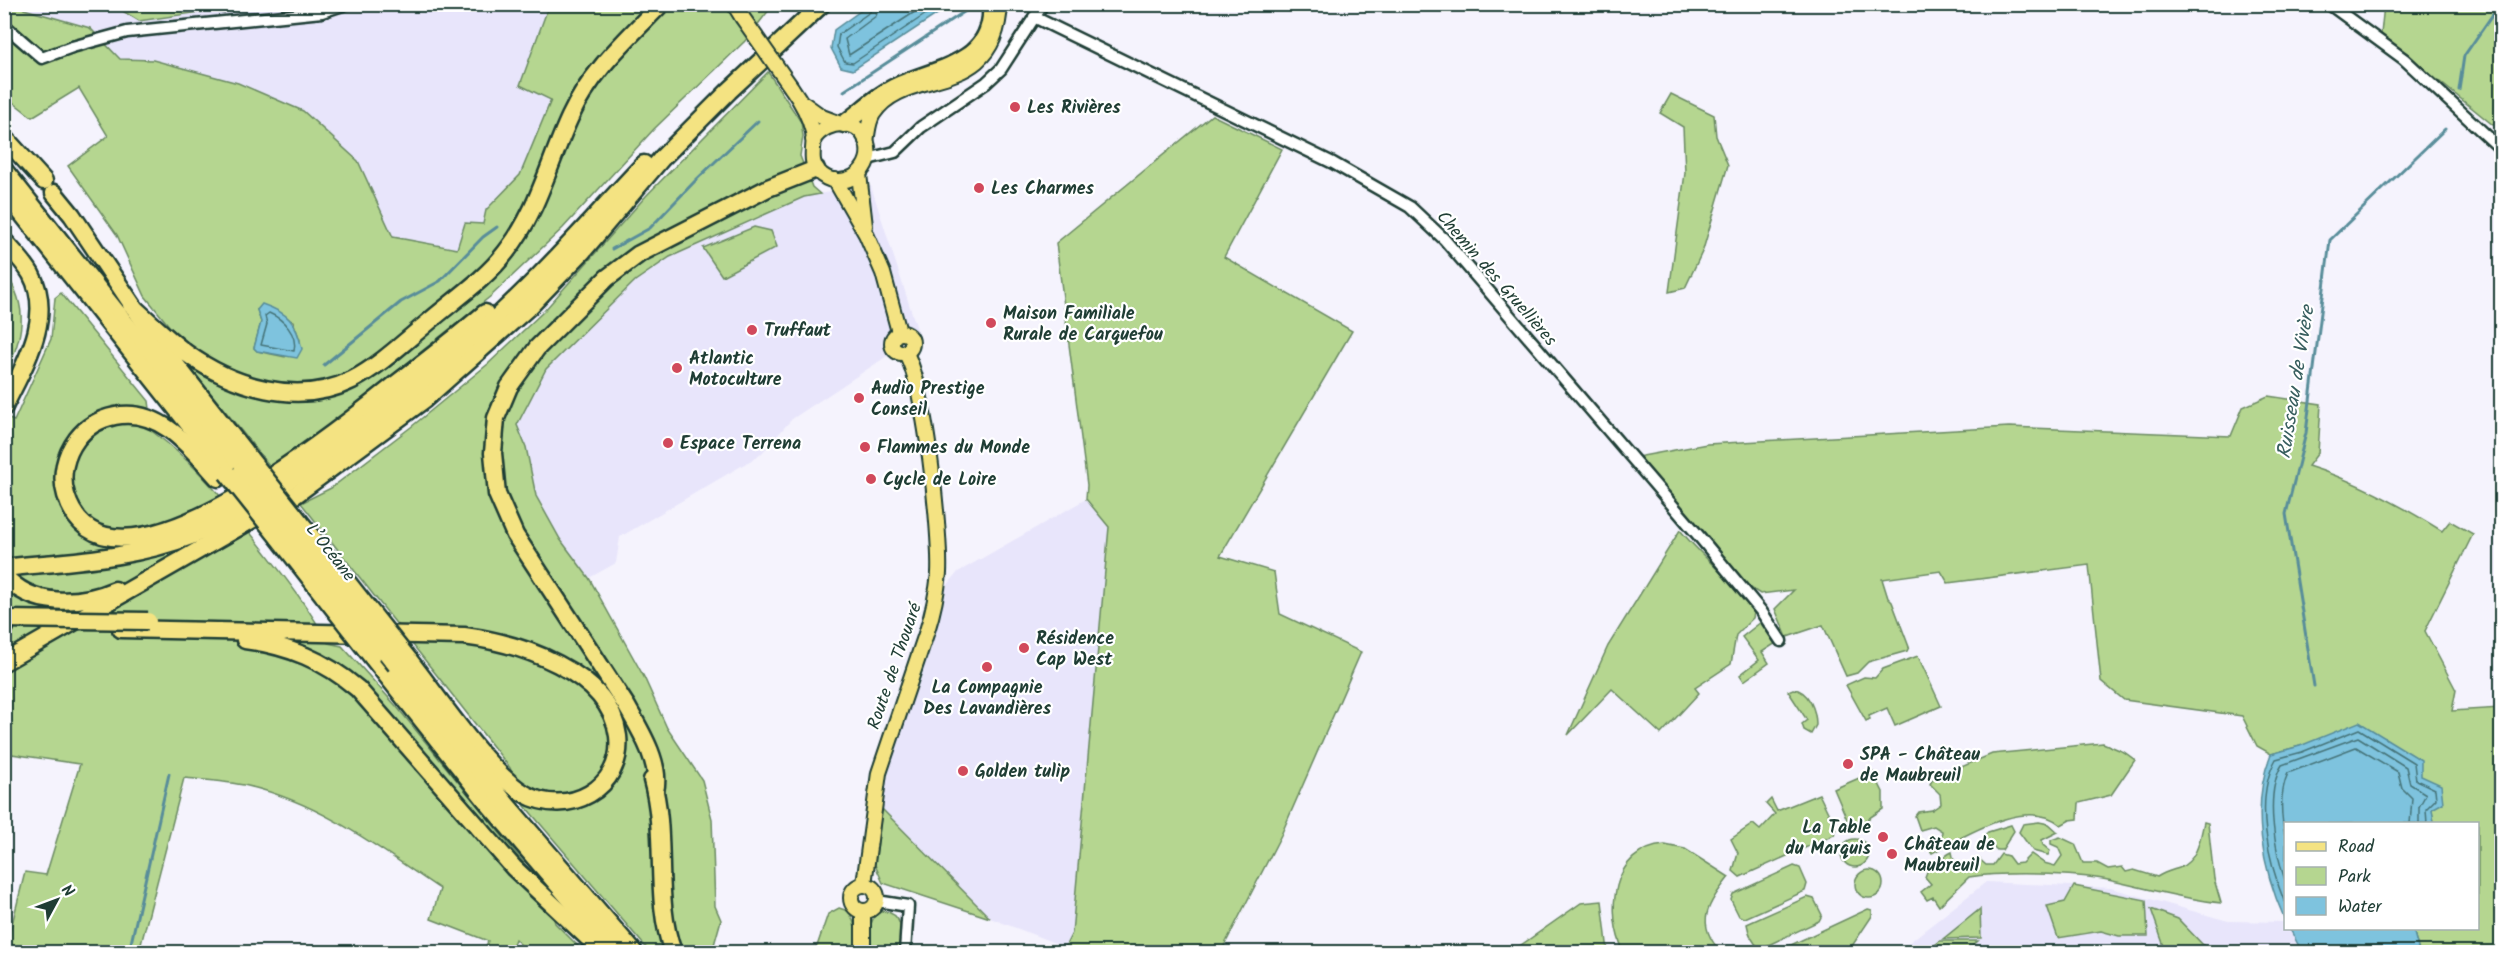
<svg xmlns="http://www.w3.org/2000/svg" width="2506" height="957" font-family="Kalam,sans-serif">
  <rect width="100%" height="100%" fill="#f5f3fd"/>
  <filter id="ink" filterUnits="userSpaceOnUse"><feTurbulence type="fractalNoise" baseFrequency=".0167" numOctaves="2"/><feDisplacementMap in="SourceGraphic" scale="12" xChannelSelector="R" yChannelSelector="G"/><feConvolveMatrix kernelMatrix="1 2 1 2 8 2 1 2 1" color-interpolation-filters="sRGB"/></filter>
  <g filter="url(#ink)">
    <g fill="#e8e5fb">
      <path d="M240,4L549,5L520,85L551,100L520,175L486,210L483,224L465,223L457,249L393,237L358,161L153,60L120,59L90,28L23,9L22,5H118L121,10L139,21Z"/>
      <path d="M871,186L919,335L792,419L760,455L620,537L616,563L589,578L560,539L536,496L526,447L517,425L546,369L635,281L670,257L804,196Z"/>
      <path d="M1086,499L1109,527L1072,933L1065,947L990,918L882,809L891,760L932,644L943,591L958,572Z"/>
      <path d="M1986,882L2111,888L2228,921L2285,922L2286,928L2290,929L2302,952H1897Z"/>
    </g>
    <g fill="#b5d690" stroke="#6a8a62" stroke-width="1.5" fill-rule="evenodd">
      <path d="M240,4L241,6L139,21L121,10L118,5Z"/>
      <path d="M587,4L773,5L745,41L654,129L563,228L491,296L273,470L188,365L190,344L170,327L145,296L117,235L68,166L108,136L79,88L32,117L5,96L4,5H22L24,9L90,28L120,59L153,60L238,83L303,111L358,161L393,237L457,249L465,223L483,224L486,210L520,175L551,100L520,85L549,5H579L582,9ZM257,310L293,321L300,340L285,357L257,351L254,348L261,322Z"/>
      <path d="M2384,5H2501V117L2493,125L2381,34Z"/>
      <path d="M768,72L801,122L803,136L800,156L812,187L820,194L804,197L670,257L635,281L546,369L517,425L526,447L536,496L560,539L589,578L644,677L667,728L702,780L712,819L715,906L721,920L712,952H650L525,806L510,768L301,503L331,488L411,427L488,364L544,311L646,196Z"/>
      <path d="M1671,94L1714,115L1716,136L1728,165L1703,250L1685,288L1669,292L1685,173L1683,127L1660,113Z"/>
      <path d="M1212,115L1282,149L1224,257L1352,331L1220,556L1274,572L1280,614L1361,652L1281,835L1221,952H1082L1065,947L1072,933L1109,527L1086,499L1087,485L1056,243Z"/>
      <path d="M754,227L771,231L777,247L722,276L703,248Z"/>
      <path d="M5,273C30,307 23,338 5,374Z"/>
      <path d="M61,293L149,401L153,432C197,464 230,507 263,549C287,580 310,609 328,643L342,646L397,707L547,891L555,923L584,952H528L515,939L510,952H484L488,941L431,919L440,889C379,848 321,803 248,786C227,781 205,780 184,778L139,952H5L25,872L46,875L80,764L5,753V417L14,421L51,339L55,298Z"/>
      <path d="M2268,396L2321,404L2318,453L2308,466C2356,481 2399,504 2442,531L2450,521L2473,534L2425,631L2456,690L2452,711L2501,708V952H2419L2413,929L2478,928V824L2434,823L2432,809L2300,746L2271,754L2257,746L2242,716L2124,700L2101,681L2089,565L1948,583L1941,571L1882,579L1888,598L1892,602L1909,647L1907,651L1868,662L1857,673L1846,676L1823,625L1787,637L1775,609L1794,590L1760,594L1740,581L1637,457L1707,444L2009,427L2231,436L2243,407Z"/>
      <path d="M1680,530C1703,558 1735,582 1754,613L1753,618L1736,635L1731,664L1695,688L1699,693L1661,734L1612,689L1568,735L1608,646Z"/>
      <path d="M1761,622L1776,643L1762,652L1769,663L1744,681L1740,675L1759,660L1742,637Z"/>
      <path d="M1918,656L1941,706L1895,726L1887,708L1869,716L1870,719L1866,721L1846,685L1864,677L1875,678L1883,669Z"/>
      <path d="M1793,689C1809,690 1816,711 1816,725L1811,734L1804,730L1802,724L1807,720L1788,691Z"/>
      <path d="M2103,743L2124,752L2135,760L2111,795L2079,803L2078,819L2070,820L2061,825C2027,796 1965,836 1932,853L1929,849L1940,843L1942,831L1934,826L1920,830L1915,816L1918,812L1932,810L1941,804L1940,794L1930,784L1933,779L1992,754Z"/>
      <path d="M1873,772L1883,792V809L1857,826L1849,824L1834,789Z"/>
      <path d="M1819,794L1836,829L1834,835L1740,877L1733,871L1738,853L1731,839L1753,824L1760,830L1775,814L1766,804L1771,799L1777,811Z"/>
      <path d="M882,809L990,918L883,883L875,865Z"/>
      <path d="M2039,822L2049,824L2058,832L2042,840L2043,845L2050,851L2048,855L2033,851L2019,832L2023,824Z"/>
      <path d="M2204,822L2208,823L2214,879L2221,903C2182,899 2146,888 2108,880C2074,873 2002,872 1969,877L1939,906L1933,897L1927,900L1921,892L1931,884L1925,877L1928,869C1938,865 1941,857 1952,852L1955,866L1962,869L1978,858L1986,865H1993L2001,854L2008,856L2014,864L2022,863L2031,854L2044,863L2055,866L2062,856L2058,847L2051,844V840L2060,837L2075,844L2083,863H2097L2108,869L2122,867L2126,872L2134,870L2157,877C2165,872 2170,871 2179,868C2198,860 2200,839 2204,822Z"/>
      <path d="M2011,825L2014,831L2002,850H1997L1983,837L1988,832Z"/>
      <circle cx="1855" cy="853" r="14"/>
      <path d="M1665,845L1685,849L1729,877C1708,904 1694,923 1721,952H1624C1605,913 1611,849 1665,845Z"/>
      <path d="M1794,866L1800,868L1807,884L1805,891L1745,918L1739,916L1731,900L1733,894Z"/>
      <circle cx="1869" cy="884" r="14"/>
      <path d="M2074,886L2146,900L2148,936H2119L2101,931L2058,938L2047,906L2065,902Z"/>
      <path d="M1807,897L1814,899L1822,915L1819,921L1760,949C1752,941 1749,935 1747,924Z"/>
      <path d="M1602,901L1608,952H1511L1581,903Z"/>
      <path d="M839,908L848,911C858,924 855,939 855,952H815L828,914Z"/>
      <path d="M1868,909L1872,910V916L1848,952H1776Z"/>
      <path d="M1980,909L1981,938L1943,939Z"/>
      <path d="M2151,909L2178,919L2205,947L2234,952H2166Z"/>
      <path d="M883,911C906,914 901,936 900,952H870C870,937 866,917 883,911Z"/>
      <path d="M1940,941H1978L1965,952H1926Z"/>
    </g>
    <g fill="#7ec3de" stroke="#588d9a" stroke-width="1.5">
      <path d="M870,4H951V5L853,70L841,67L831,48L834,30Z"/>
      <path d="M262,304C288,313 296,321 302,349L297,358L257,351L254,348L261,322L257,310Z"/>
      <path d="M2359,722L2421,760V776L2441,785L2443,803L2432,809L2434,823L2286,824L2285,920C2262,869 2250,806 2271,754L2300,746Z"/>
      <path d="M2290,929H2413L2419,952H2302Z"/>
    </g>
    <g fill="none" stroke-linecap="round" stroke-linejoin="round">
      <g stroke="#457378" stroke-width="1.5">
        <path d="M873,4L870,12L839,34L837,47L845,62L853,63L941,4"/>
        <path d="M880,4L876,16L845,39L849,55L927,4"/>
        <path d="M269,313C283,319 298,334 294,351L261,345L267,324L265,316Z"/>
        <path d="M2286,840C2281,819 2279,793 2288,773L2356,747L2398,772L2402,788L2412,798L2410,824"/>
        <path d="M2286,883C2275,852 2264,794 2282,765L2358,737L2406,767L2410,784L2426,794L2419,807V824"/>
        <path d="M2286,906C2269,864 2253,800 2276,759L2302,752L2359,729L2414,763L2416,780L2435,789L2436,799L2426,809L2427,824"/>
      </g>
      <g stroke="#588d9a" stroke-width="3">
        <path d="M2459,90L2464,56L2500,4"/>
        <path d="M844,91L970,8"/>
        <path d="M612,249L650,228L696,180L758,121"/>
        <path d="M324,365L401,302L440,281L483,237L497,227"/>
        <path d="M2314,686L2286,514L2306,433L2330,240L2445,129"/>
        <path d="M129,952L169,774"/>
      </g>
      <defs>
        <g id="minor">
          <path d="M2329,4L2404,59L2502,150"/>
          <path d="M1034,17L1333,163L1410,207L1444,239L1698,535L1761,611L1781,641"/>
          <path d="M4,25L42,58L72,47L127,32L322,12L346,4"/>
          <path d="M868,159L895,152L921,127L986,83L1001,69L1043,4"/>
          <path d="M877,901L908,906L905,952"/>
        </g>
        <g id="major">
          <path d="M734,4L742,17"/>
          <path d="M791,87C801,101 809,115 813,132C816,148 806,162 822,175C843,191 872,172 868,147C863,117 827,118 813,140"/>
          <path d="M804,104L822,117L838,123"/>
          <path d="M866,141C868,132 868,122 873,114C906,63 996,101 1000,4"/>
          <path d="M859,174L865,226"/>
          <path d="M835,180L866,234L883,273L899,332"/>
          <circle cx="902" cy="343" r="10"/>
          <path d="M864,884L879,773L927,631C933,612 937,593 939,573C941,534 925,383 905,352"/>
          <circle cx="864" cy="898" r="13"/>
          <path d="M863,952V911"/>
        </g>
        <g id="highway">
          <path d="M844,124C862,111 877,95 897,86C936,68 996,63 991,4"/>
          <path d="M4,137L44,181"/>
          <path d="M4,170L242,470"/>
          <path d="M4,191L225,470"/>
          <path d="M54,193L72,215L154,337L250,459"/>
          <path d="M4,241C13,251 24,262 31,274C55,318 23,367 4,407"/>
          <path d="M131,305C149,321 167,339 186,353C233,387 298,407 352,380C379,366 402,344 425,325C451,302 485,280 506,252C538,212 549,162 570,117C591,71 626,40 661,4"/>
          <path d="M218,478C191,448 160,407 115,416C100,419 86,427 77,439C65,455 60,476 66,495C104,624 346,424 396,384C426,361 456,338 485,313"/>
          <path d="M300,522L348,583"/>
          <path d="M288,528L336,589"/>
          <path d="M278,537L324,596"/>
          <path d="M4,568C67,561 132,559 191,536C237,518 280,487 319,459C391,409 460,354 522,293C564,252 603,207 644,164"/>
          <path d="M4,575C31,608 80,605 115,590"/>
          <path d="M4,627H5"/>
          <path d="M121,629L464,636C518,643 610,671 618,736C624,789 567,818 525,794C488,773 437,695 409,660"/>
          <path d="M245,640C289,646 324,660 358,689L514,868L603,952"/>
          <path d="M372,657L488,803L615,952"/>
          <path d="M4,662L295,495L425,399L531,305L582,252L662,158L729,91L822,4"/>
          <path d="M396,665L507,805L634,952"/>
          <path d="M652,780C668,836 653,898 673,952"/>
          <path d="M655,791C662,764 639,728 626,705L515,535L497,494L493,453L496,418L509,387L537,348L607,278L639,254L768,188L816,169"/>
        </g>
      </defs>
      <use href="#minor" stroke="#1f3d34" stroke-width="15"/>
      <use href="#major" stroke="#1f3d34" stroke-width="18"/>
      <use href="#highway" stroke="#1f3d34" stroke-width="21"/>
      <use href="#minor" stroke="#fff" stroke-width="10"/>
      <use href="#major" stroke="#f4e382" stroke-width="14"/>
      <use href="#highway" stroke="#f4e382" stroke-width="16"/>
      <defs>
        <path id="major-bridge" d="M742,17L791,87"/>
        <g id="highway-bridge">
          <path d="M250,459L300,522"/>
          <path d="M242,470L288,528"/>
          <path d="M227,473L278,537"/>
          <path d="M348,583L409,660"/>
          <path d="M336,589L396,665"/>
          <path d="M324,596L372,657"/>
          <path d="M5,619L148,621"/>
        </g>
      </defs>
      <use href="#major-bridge" stroke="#1f3d34" stroke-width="18" stroke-linecap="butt"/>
      <use href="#highway-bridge" stroke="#1f3d34" stroke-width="21" stroke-linecap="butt"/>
      <use href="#major-bridge" stroke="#f4e382" stroke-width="14"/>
      <use href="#highway-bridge" stroke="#f4e382" stroke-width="16"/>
    </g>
  </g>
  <g fill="#d1495b" stroke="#fff" stroke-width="2">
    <circle cx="1015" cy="107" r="6"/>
    <circle cx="979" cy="188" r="6"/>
    <circle cx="991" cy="323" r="6"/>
    <circle cx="752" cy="330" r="6"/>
    <circle cx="677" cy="368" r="6"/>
    <circle cx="859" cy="398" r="6"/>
    <circle cx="668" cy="443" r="6"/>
    <circle cx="865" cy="447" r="6"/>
    <circle cx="871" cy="479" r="6"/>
    <circle cx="1024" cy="648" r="6"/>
    <circle cx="987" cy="667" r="6"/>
    <circle cx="1848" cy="764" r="6"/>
    <circle cx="963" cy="771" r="6"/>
    <circle cx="1883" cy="837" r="6"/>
    <circle cx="1892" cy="854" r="6"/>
  </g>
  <g text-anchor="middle" stroke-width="4.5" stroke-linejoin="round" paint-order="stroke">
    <g font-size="18" font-weight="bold" fill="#1f3d34" stroke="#fff" text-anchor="start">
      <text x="1027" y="113">Les Rivières</text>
      <text x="991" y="194">Les Charmes</text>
      <text x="1003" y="319">Maison Familiale<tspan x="1003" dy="21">Rurale de Carquefou</tspan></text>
      <text x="764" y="336">Truffaut</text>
      <text x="689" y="364">Atlantic<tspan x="689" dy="21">Motoculture</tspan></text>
      <text x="871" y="394">Audio Prestige<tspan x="871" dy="21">Conseil</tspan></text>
      <text x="680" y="449">Espace Terrena</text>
      <text x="877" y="453">Flammes du Monde</text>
      <text x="883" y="485">Cycle de Loire</text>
      <text x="1036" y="644">Résidence<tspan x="1036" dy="21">Cap West</tspan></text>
      <text x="987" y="693" text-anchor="middle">La Compagnie<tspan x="987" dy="21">Des Lavandières</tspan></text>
      <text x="1860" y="760">SPA - Château<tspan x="1860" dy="21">de Maubreuil</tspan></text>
      <text x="975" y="777">Golden tulip</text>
      <text x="1871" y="833" text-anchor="end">La Table<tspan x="1871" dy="21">du Marquis</tspan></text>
      <text x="1904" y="850">Château de<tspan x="1904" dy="21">Maubreuil</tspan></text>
    </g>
    <g font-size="18" fill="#1f3d34" stroke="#fff">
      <text transform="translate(1497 278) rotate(49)" y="6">Chemin des Gruellières</text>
      <text transform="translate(331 552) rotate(52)" y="6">L’Océane</text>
      <text transform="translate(894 666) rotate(-71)" y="6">Route de Thouaré</text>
    </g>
    <g font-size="20" font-style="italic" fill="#375e5e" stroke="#fff">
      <text transform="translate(2295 382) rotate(-81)" y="7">Ruisseau de Vivère</text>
    </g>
  </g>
  <rect width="2506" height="957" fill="none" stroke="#fff" stroke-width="24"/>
  <rect x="12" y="12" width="2482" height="933" fill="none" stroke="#1f3d34" stroke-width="2" filter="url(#ink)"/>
  <rect x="2284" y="822" width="195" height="108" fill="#ffffff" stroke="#a5b1ae" stroke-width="1.5"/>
  <rect x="2296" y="842" width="30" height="9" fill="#f4e382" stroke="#a5b1ae" stroke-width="1.5"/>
  <text x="2338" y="852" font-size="18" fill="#1f3d34">Road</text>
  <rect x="2296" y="867" width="30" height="18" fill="#b5d690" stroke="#a5b1ae" stroke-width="1.5"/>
  <text x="2338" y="882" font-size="18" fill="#1f3d34">Park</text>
  <rect x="2296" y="897" width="30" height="18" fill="#7ec3de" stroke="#a5b1ae" stroke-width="1.5"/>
  <text x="2338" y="912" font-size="18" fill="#1f3d34">Water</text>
  <g transform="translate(57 900) rotate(49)" stroke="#ffffff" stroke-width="4.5" paint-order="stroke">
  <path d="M0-4.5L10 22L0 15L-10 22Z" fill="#1f3d34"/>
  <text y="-9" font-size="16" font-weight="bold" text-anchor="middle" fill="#1f3d34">N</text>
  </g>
</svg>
